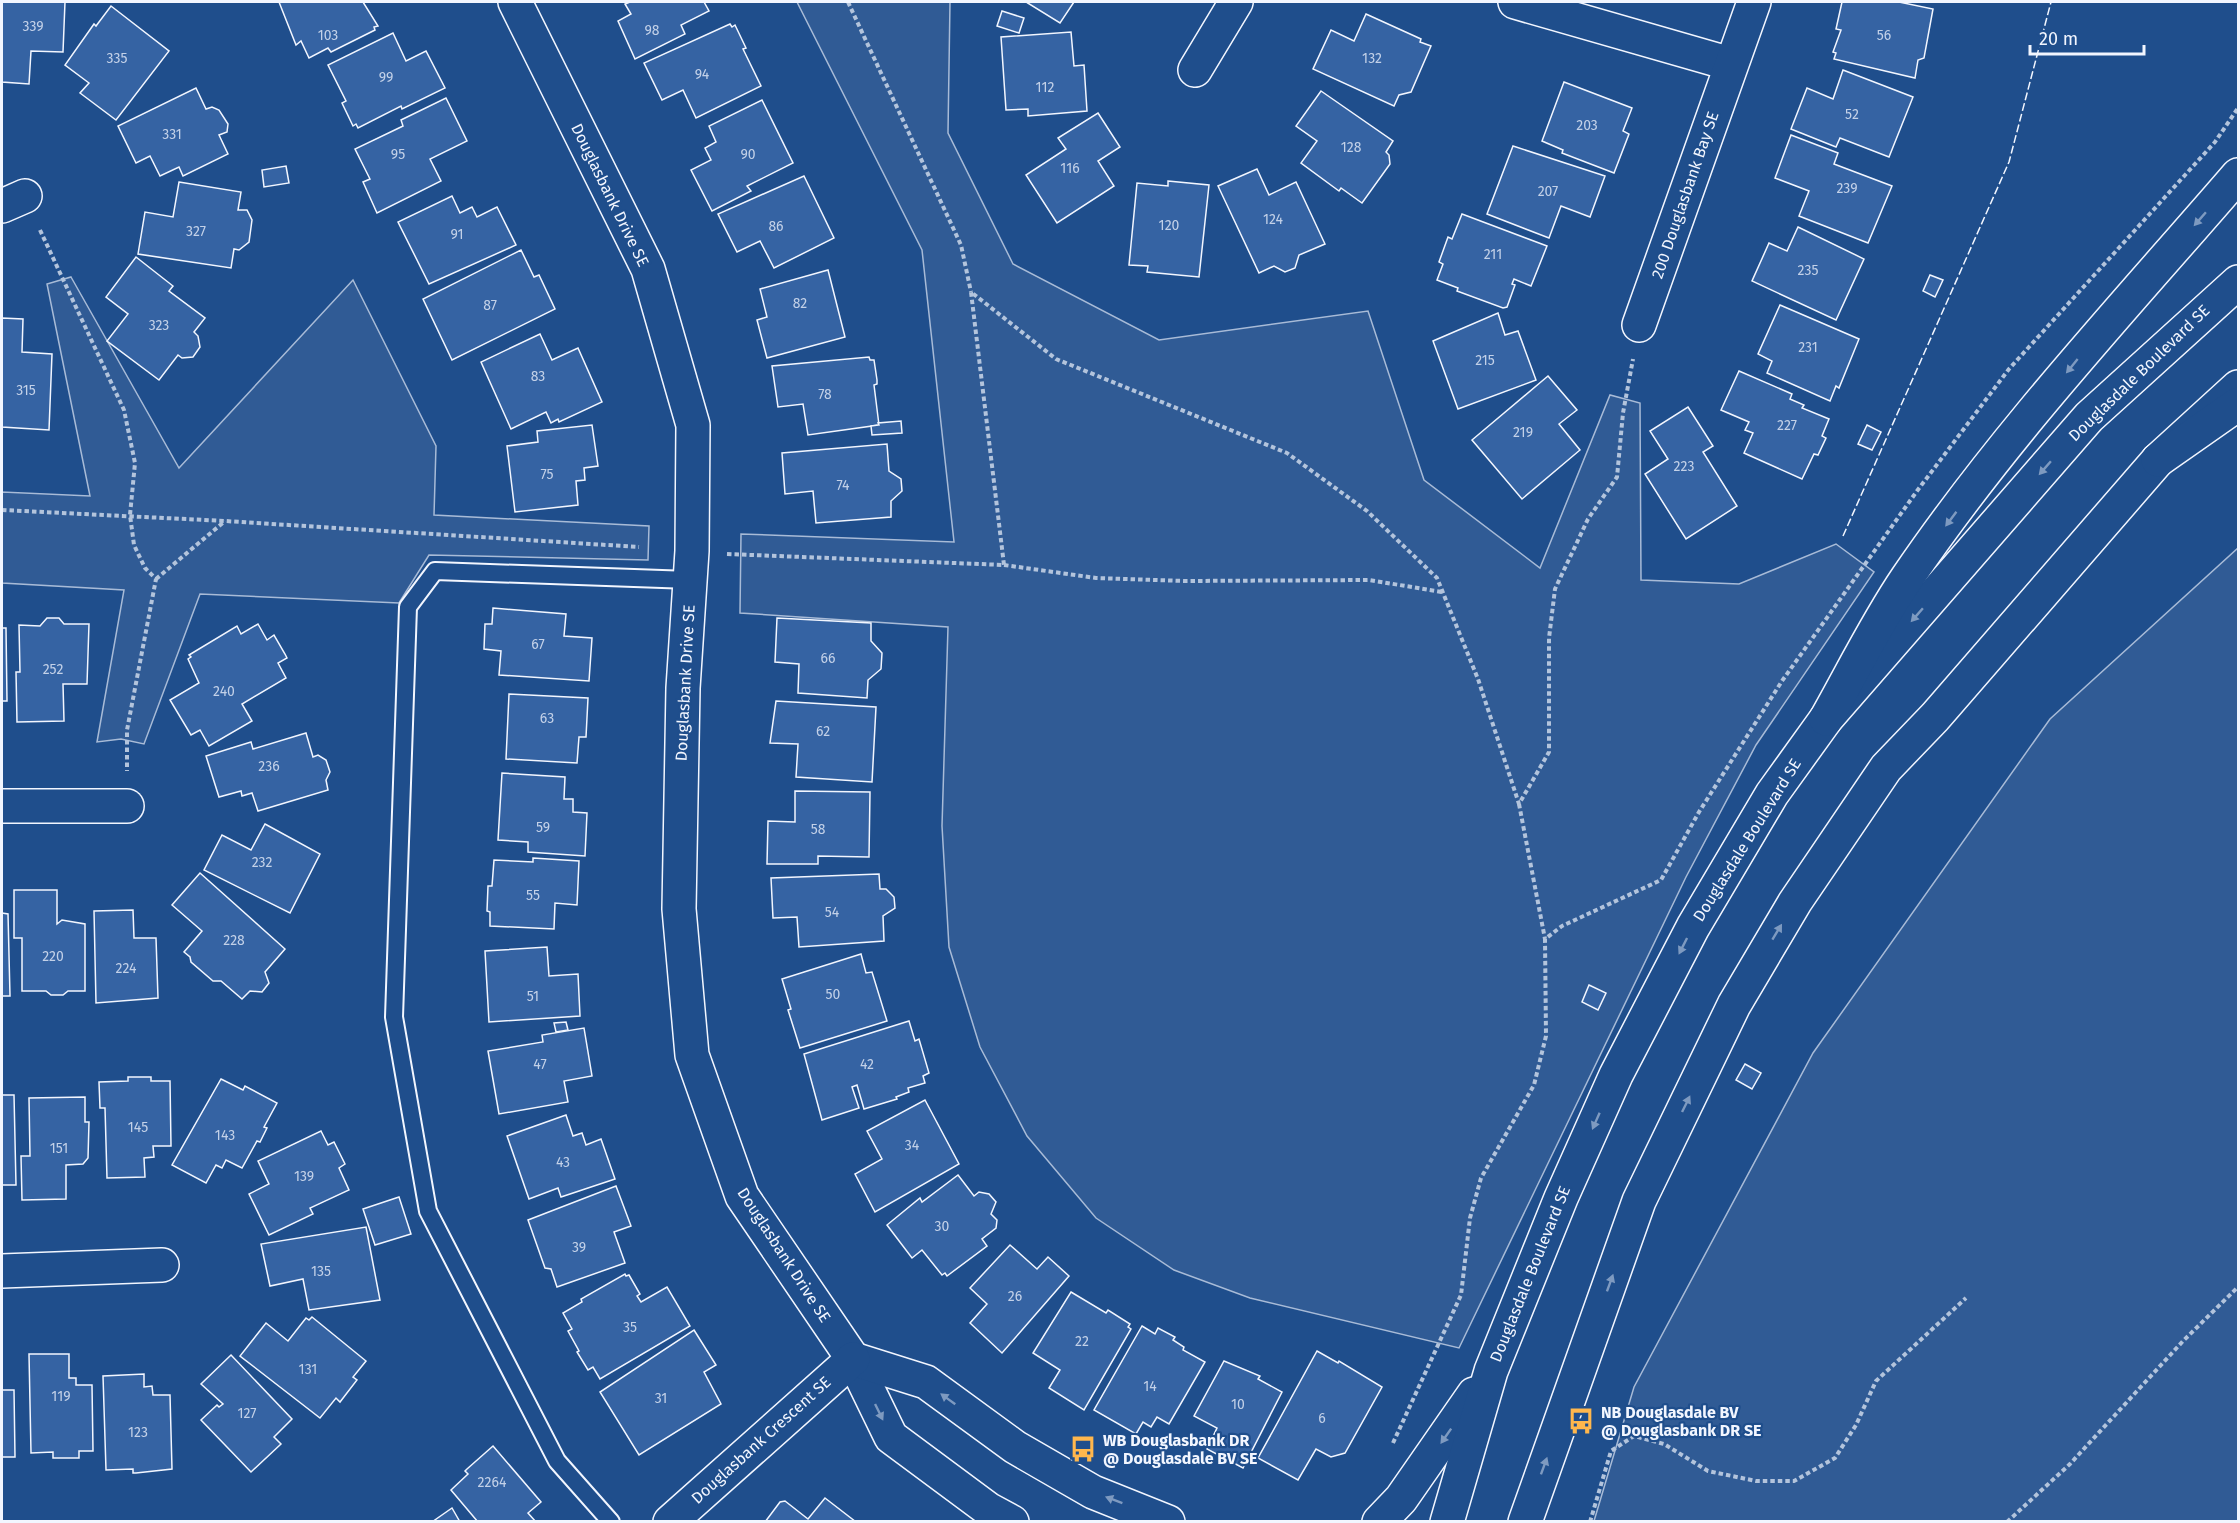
<svg xmlns="http://www.w3.org/2000/svg" width="2240" height="1523" font-family="'Fira Sans',sans-serif">
  <rect width="100%" height="100%" fill="#1f4e8c"/>
  <g fill="#305b95" stroke="#a8bbd7" stroke-width="1.5">
    <path d="M797 2H950L948 133 1013 264 1159 340 1368 311 1424 480 1540 568 1610 395 1640 403 1641 580 1739 584 1836 544 1874 572 1756 745 1686 877 1459 1348 1250 1298 1174 1270 1096 1218 1027 1136 980 1047 949 947 942 826 948 627 740 613 741 534 954 542 922 250Z"/>
    <path d="M71 277 179 468 353 280 436 446 434 515 649 526 648 560 429 555 399 603 200 594 144 744 121 739 97 742 124 590 2 583V492L90 496 47 284Z"/>
    <path d="M2238 548V1521H1594L1634 1387 1813 1053 2050 719Z"/>
  </g>
  <g fill="#3563a3" stroke="#f2f6ff" stroke-width="1.5">
    <path d="M2 2H65L63 52 31 51 29 84 2 82Z"/>
    <path d="M279 2H363L378 26 374 27 375 30 331 52 328 48 309 58 301 41 296 45Z"/>
    <path d="M630 2H704L709 11 681 25 685 34 635 59 618 21 631 14 625 4Z"/>
    <path d="M1026 2H1074L1060 23Z"/>
    <path d="M1842 2H1899L1933 9 1924 58 1918 60 1915 78 1834 59 1836 53 1833 52 1841 30 1836 29Z"/>
    <path d="M111 6 169 51 116 120 80 93 89 83 65 65 94 24 96 26Z"/>
    <path d="M1002 11 1024 18 1019 33 997 26Z"/>
    <path d="M1366 14 1421 39 1420 42 1431 46 1411 92 1399 95 1394 106 1313 69 1331 30 1354 41Z"/>
    <path d="M730 24 732 27 735 25 746 48 743 49 761 86 696 118 683 90 662 100 644 63Z"/>
    <path d="M1071 32 1074 66 1084 65 1087 111 1028 116V109L1006 110 1001 37Z"/>
    <path d="M393 33 406 61 426 51 445 88 402 109 401 106 358 128 356 124 353 126 342 103 346 101 328 65Z"/>
    <path d="M1843 70 1913 97 1889 157 1840 138 1836 147 1791 129 1807 88 1833 99Z"/>
    <path d="M1564 82 1632 108 1623 131 1629 134 1614 173 1562 153 1563 150 1542 141Z"/>
    <path d="M196 88 206 109 212 107 219 110 228 124 227 132 219 135 228 154 183 176 179 167 160 176 150 156 136 163 118 126Z"/>
    <path d="M1321 91 1393 141 1386 152 1389 155 1390 164 1362 203 1341 188 1339 191 1301 163 1317 141 1296 126Z"/>
    <path d="M446 98 467 141 430 159 441 181 377 213 363 182 370 179 355 149 403 126 401 120Z"/>
    <path d="M762 100 793 163 747 186 751 191 712 211 691 170 711 160 705 148 716 142 709 126Z"/>
    <path d="M1098 113 1120 147 1098 161 1114 186 1057 223 1026 175 1066 149 1058 138Z"/>
    <path d="M1791 135 1838 153 1834 164 1892 186 1868 243 1799 216 1809 191 1775 178Z"/>
    <path d="M1513 146 1605 176 1590 217 1561 206 1549 238 1487 214Z"/>
    <path d="M286 166 289 183 264 187 262 170Z"/>
    <path d="M1257 169 1269 195 1296 182 1325 244 1299 255 1295 268 1285 272 1274 266 1259 273 1218 186Z"/>
    <path d="M804 176 834 238 774 268 760 241 737 252 718 214Z"/>
    <path d="M1168 181 1209 185 1199 277 1147 272 1148 266 1129 265 1137 183 1168 186Z"/>
    <path d="M179 182 241 192 238 210H247L252 220 249 242 239 250 234 249 231 268 138 254 145 212 173 217Z"/>
    <path d="M452 196 460 213 472 207 477 217 497 207 516 245 429 284 398 222Z"/>
    <path d="M1462 214 1547 246 1531 286 1514 279 1512 284 1515 285 1507 307 1503 308 1457 291 1458 288 1437 280 1443 264 1439 262 1448 237 1452 239Z"/>
    <path d="M1798 227 1864 259 1836 320 1752 281 1769 243 1787 251Z"/>
    <path d="M521 250 534 277 539 275 555 309 452 360 423 299Z"/>
    <path d="M136 257 173 286 169 291 205 318 194 332 198 336 200 347 193 357 182 358 178 355 159 380 107 341 128 314 106 297Z"/>
    <path d="M828 270 845 337 767 358 757 320 767 317 760 289Z"/>
    <path d="M1930 275 1943 280 1935 297 1923 291Z"/>
    <path d="M1780 305 1859 339 1839 388 1836 386 1830 401 1767 373 1772 361 1758 354Z"/>
    <path d="M1498 313 1505 335 1518 331 1536 380 1458 409 1433 341Z"/>
    <path d="M2 318 23 319 22 352 52 354 49 430 2 427Z"/>
    <path d="M540 334 552 360 578 348 602 402 559 422 558 419 551 423 546 412 511 429 481 362Z"/>
    <path d="M869 357 870 360H874L877 380V384L874 385 879 425 808 435 803 404 778 407 772 366Z"/>
    <path d="M1739 371 1792 394 1790 399 1804 405 1802 408 1829 419 1822 436 1826 438 1818 455 1814 454 1802 479 1744 453 1753 433 1745 430 1749 422 1721 410Z"/>
    <path d="M1548 376 1577 410 1559 424 1580 450 1522 499 1472 440Z"/>
    <path d="M1688 407 1713 446 1703 452 1737 506 1686 539 1645 474 1668 459 1650 431Z"/>
    <path d="M901 421 902 433 872 435 871 426 879 425 878 423Z"/>
    <path d="M592 425 598 466 584 468 585 480 576 481 578 505 515 512 507 446 538 442 537 431Z"/>
    <path d="M1867 425 1881 432 1872 450 1858 444Z"/>
    <path d="M887 444 889 471 901 479 902 491 891 501V517L816 523 813 491 785 494 782 453Z"/>
    <path d="M493 608 566 614 564 636 592 638 589 681 499 675 501 651 484 649 485 624H492Z"/>
    <path d="M47 618H59L64 624H89L87 684H63L64 721 17 722 16 672H20L19 625 40 626Z"/>
    <path d="M777 618 871 623V641L882 653 881 669 868 680 867 698 798 693 799 664 775 662Z"/>
    <path d="M258 624 267 640 274 635 285 654 287 658 278 663 286 678 242 704 252 721 209 746 200 730 191 735 170 700 199 683 188 659 191 657 189 655 237 626 241 634Z"/>
    <path d="M2 628H6L7 701H2Z"/>
    <path d="M509 694 588 698 586 737H579L577 763 506 759Z"/>
    <path d="M776 701 876 707 872 782 796 777 798 744 770 743Z"/>
    <path d="M306 733 313 757 318 755 326 760 330 772 326 780 328 790 258 811 252 793 242 796 241 791 219 797 206 756 251 742 253 749Z"/>
    <path d="M502 773 565 777 564 799H573V812L587 813 585 856 528 852V842L498 840Z"/>
    <path d="M795 791 870 792 869 857 818 856V864H767L768 821 795 822Z"/>
    <path d="M265 824 320 854 290 913 204 870 222 835 251 850Z"/>
    <path d="M533 858 579 861 577 905 555 903 554 929 490 926V912L487 911 488 886H492L494 860 533 862Z"/>
    <path d="M200 873 285 949 265 972 269 983 262 992 250 991 242 999 221 981H213L191 962 190 957 184 952 202 931 172 905Z"/>
    <path d="M879 874 880 889H886L894 897 895 908 883 916 884 941 799 947 797 917 773 918 771 878Z"/>
    <path d="M14 890H57V924L62 920 85 924V991H68L63 995H51L46 991H22V938H14Z"/>
    <path d="M133 910 134 938H156L158 998 96 1003 94 911Z"/>
    <path d="M2 913 8 914 10 996H2Z"/>
    <path d="M547 947 549 976 578 974 580 1016 489 1022 485 951Z"/>
    <path d="M861 954 866 973 872 972 887 1021 800 1048 788 1010 791 1009 782 979Z"/>
    <path d="M1589 985 1606 993 1598 1010 1582 1002Z"/>
    <path d="M909 1021 915 1041 919 1039 929 1073 923 1076 925 1083 908 1088 909 1092 896 1097 897 1099 864 1109 857 1085 852 1087 859 1108 822 1120 804 1054Z"/>
    <path d="M566 1022 568 1030 556 1032 554 1023Z"/>
    <path d="M584 1028 592 1076 564 1081 568 1102 499 1114 488 1051 543 1042 542 1035Z"/>
    <path d="M1745 1064 1761 1073 1752 1089 1736 1080Z"/>
    <path d="M128 1077H151V1081H170L171 1146H153L154 1157 144 1158 145 1177 107 1178 105 1108H100L99 1082 128 1081Z"/>
    <path d="M221 1079 243 1090 245 1086 277 1103 264 1127 267 1128 260 1142 257 1141 242 1168 226 1160 222 1168 216 1165 206 1183 172 1165Z"/>
    <path d="M2 1095H14L16 1185H2Z"/>
    <path d="M85 1097V1122H89L88 1158 83 1164 66 1165V1199L22 1200 21 1156H30L29 1098Z"/>
    <path d="M925 1100 959 1164 875 1212 855 1174 882 1159 867 1131Z"/>
    <path d="M566 1115 573 1136 582 1133 586 1145 601 1139 615 1179 561 1197 558 1188 529 1199 507 1136Z"/>
    <path d="M321 1131 328 1145 334 1142 345 1164 339 1168 349 1190 310 1208 313 1214 269 1235 249 1194 269 1184 258 1161Z"/>
    <path d="M958 1175 974 1196 979 1192 989 1194 996 1202 991 1214 997 1220 996 1228 982 1239 987 1246 947 1276 945 1273 942 1275 922 1250 912 1258 887 1225 920 1198 922 1202Z"/>
    <path d="M616 1186 631 1226 614 1232 625 1263 557 1287 551 1269 545 1268 528 1220Z"/>
    <path d="M399 1197 411 1234 375 1245 363 1209Z"/>
    <path d="M366 1227 380 1300 309 1310 303 1279 270 1286 261 1244Z"/>
    <path d="M1010 1245 1037 1269 1048 1257 1069 1276 1002 1353 970 1323 987 1304 970 1288Z"/>
    <path d="M625 1274 626 1276 629 1275 640 1294 637 1296 641 1302 667 1287 690 1326 600 1379 593 1367 588 1370 577 1352 579 1351 568 1331 572 1329 563 1313 582 1302 581 1299Z"/>
    <path d="M1071 1292 1106 1313 1108 1310 1130 1324 1128 1327 1131 1329 1084 1410 1049 1388 1060 1370 1033 1353Z"/>
    <path d="M312 1317 366 1361 353 1377 357 1380 340 1402 336 1398 320 1418 240 1356 266 1323 288 1341 306 1318 309 1320Z"/>
    <path d="M1142 1326 1155 1334 1158 1328 1175 1337 1173 1340 1184 1347 1183 1350 1205 1362 1169 1424 1157 1417 1151 1427 1143 1422 1136 1434 1094 1410Z"/>
    <path d="M694 1330 716 1365 704 1372 721 1404 639 1455 600 1392Z"/>
    <path d="M1317 1351 1338 1363 1339 1361 1382 1387 1345 1453 1331 1457 1316 1449 1298 1480 1258 1458Z"/>
    <path d="M29 1354H69V1378H76V1385H92L93 1451H79V1458H53V1452L31 1453Z"/>
    <path d="M231 1355 292 1419 274 1437 281 1444 251 1472 201 1420 217 1405 219 1407 223 1404 201 1384Z"/>
    <path d="M1224 1361 1260 1376 1258 1379 1282 1392 1243 1468 1207 1449 1217 1428 1194 1416Z"/>
    <path d="M144 1374V1387L152 1386 153 1395H170L172 1469 136 1473H133V1469L106 1470 103 1376Z"/>
    <path d="M2 1390H14L15 1457H2Z"/>
    <path d="M493 1446 541 1502 528 1513 536 1522H478L451 1490 468 1474 465 1471 467 1469Z"/>
    <path d="M825 1498 856 1522H765L780 1502 785 1501 808 1519Z"/>
    <path d="M452 1508 460 1522H432Z"/>
  </g>
  <g fill="none" stroke-linecap="round" stroke-linejoin="round">
    <g stroke="#f2f6ff" stroke-width="20">
      <path id="lane" d="M611 1522 557 1461 428 1211 394 1017 408 607 435 571 690 580"/>
    </g>
    <g stroke="#f2f6ff" stroke-width="36">
      <g id="street">
        <path d="M515 2 648 269 693 425 692 551 683 688 679 909 692 1055 742 1196 853 1359 891 1437 988 1509 1012 1522"/>
        <path d="M1515 2 1731 64"/>
        <path d="M1195 70 1236 2"/>
        <path d="M2 206 25 196"/>
        <path d="M1639 325 1754 2"/>
        <path d="M2 806H127"/>
        <path d="M2 1271 162 1265"/>
        <path d="M853 1359 926 1382 1015 1447 1093 1492 1168 1522"/>
        <path d="M670 1522 853 1359"/>
      </g>
    </g>
    <g stroke="#f2f6ff" stroke-width="36">
      <g id="secondary">
        <path d="M1379 1522 1401 1499 1474 1394"/>
        <path d="M1447 1522 1491 1371 1561 1198 1616 1075 1693 927 1772 794 1826 719 2089 417 2238 282"/>
        <path d="M1525 1522 1639 1201 1734 1005 1795 902 1886 768 1935 717 2158 460 2238 387"/>
      </g>
    </g>
    <g stroke="#f2f6ff" stroke-width="36">
      <g id="highway">
        <path d="M2158 460 2238 404"/>
        <path d="M1826 719C1852 673 1877 622 1907 578 2005 434 2125 306 2238 175"/>
      </g>
    </g>
    <g stroke="#b3c4dc" stroke-width="4" stroke-dasharray="4.5 3" stroke-linecap="butt">
      <path d="M848 2 961 245 971 292"/>
      <path d="M40 230 124 410 135 463 130 515 134 545 145 568 156 579 127 730V771"/>
      <path d="M2 510 225 521 639 547"/>
      <path d="M727 554 1004 565 971 292 1056 359 1287 453 1367 511 1437 578 1478 679 1519 804 1549 752V638L1555 589 1588 519 1617 477 1623 413 1633 359"/>
      <path d="M1004 565 1096 578 1186 581 1369 580 1442 592"/>
      <path d="M156 579 225 521"/>
      <path d="M1519 804 1545 939"/>
      <path d="M1393 1443 1461 1295 1470 1218 1481 1178 1534 1085 1546 1036 1545 939 1562 926 1661 880 1699 812 1782 681 1917 491 2009 369 2215 142 2238 108"/>
      <path d="M1590 1522 1611 1451 1634 1436 1664 1444 1708 1471 1756 1481H1794L1835 1458 1856 1425 1876 1381 1966 1298"/>
      <path d="M2007 1522 2070 1464 2183 1341 2238 1287"/>
    </g>
    <use href="#lane" stroke="#1f4e8c" stroke-width="16"/>
    <use href="#street" stroke="#1f4e8c" stroke-width="33"/>
    <use href="#secondary" stroke="#1f4e8c" stroke-width="33"/>
    <use href="#highway" stroke="#1f4e8c" stroke-width="33"/>
    <path stroke="#f2f6ff" stroke-width="1.5" stroke-dasharray="8 3" stroke-linecap="butt" d="M1843 536 2009 162 2051 2"/>
  </g>
  <defs><path id="oneway-solid" d="M-6-.8H1V-3.2L6.5 0L1 3.2V.8H-6Z" transform="scale(1.5)"/></defs>
  <g fill="#7e9ac0">
    <use href="#oneway-solid" transform="translate(2200 219) rotate(131)"/>
    <use href="#oneway-solid" transform="translate(2072 366) rotate(129)"/>
    <use href="#oneway-solid" transform="translate(2045 468) rotate(131)"/>
    <use href="#oneway-solid" transform="translate(1951 519) rotate(127)"/>
    <use href="#oneway-solid" transform="translate(1917 615) rotate(131)"/>
    <use href="#oneway-solid" transform="translate(1777 932) rotate(-59)"/>
    <use href="#oneway-solid" transform="translate(1683 946) rotate(117)"/>
    <use href="#oneway-solid" transform="translate(1686 1104) rotate(-64)"/>
    <use href="#oneway-solid" transform="translate(1596 1121) rotate(114)"/>
    <use href="#oneway-solid" transform="translate(1610 1283) rotate(-70)"/>
    <use href="#oneway-solid" transform="translate(948 1399) rotate(-144)"/>
    <use href="#oneway-solid" transform="translate(879 1412) rotate(64)"/>
    <use href="#oneway-solid" transform="translate(1446 1436) rotate(125)"/>
    <use href="#oneway-solid" transform="translate(1544 1466) rotate(-70)"/>
    <use href="#oneway-solid" transform="translate(1114 1500) rotate(-159)"/>
  </g>
  <defs>
    <g id="bus-bare" transform="scale(2.07)"><path d="M-5-6H5V4H4V6H2V4H-2V6H-4V4H-5ZM-3.5-4V0h7V-4ZM-3.5 1.2v1.5H-2V1.2ZM2 1.2v1.5H3.5V1.2Z" fill="#ffb74d" stroke="#1f4e8c" stroke-width="2.5" paint-order="stroke"/></g>
  </defs>
  <g fill-rule="evenodd">
    <use href="#bus-bare" x="1581" y="1421"/>
    <use href="#bus-bare" x="1083" y="1449"/>
  </g>
  <g text-anchor="middle" dominant-baseline="central" stroke-width="4.5" stroke-linejoin="round" paint-order="stroke">
    <g font-size="14" fill="#c3d1e8">
      <text x="33" y="26">339</text>
      <text x="652" y="30">98</text>
      <text x="328" y="35">103</text>
      <text x="1884" y="35">56</text>
      <text x="117" y="58">335</text>
      <text x="1372" y="58">132</text>
      <text x="702" y="74">94</text>
      <text x="386" y="77">99</text>
      <text x="1045" y="87">112</text>
      <text x="1852" y="114">52</text>
      <text x="1587" y="125">203</text>
      <text x="172" y="134">331</text>
      <text x="1351" y="147">128</text>
      <text x="398" y="154">95</text>
      <text x="748" y="154">90</text>
      <text x="1070" y="168">116</text>
      <text x="1847" y="188">239</text>
      <text x="1548" y="191">207</text>
      <text x="1273" y="219">124</text>
      <text x="1169" y="225">120</text>
      <text x="776" y="226">86</text>
      <text x="196" y="231">327</text>
      <text x="457" y="234">91</text>
      <text x="1493" y="254">211</text>
      <text x="1808" y="270">235</text>
      <text x="800" y="303">82</text>
      <text x="490" y="305">87</text>
      <text x="159" y="325">323</text>
      <text x="1808" y="347">231</text>
      <text x="1485" y="360">215</text>
      <text x="538" y="376">83</text>
      <text x="26" y="390">315</text>
      <text x="825" y="394">78</text>
      <text x="1787" y="425">227</text>
      <text x="1523" y="432">219</text>
      <text x="1684" y="466">223</text>
      <text x="547" y="474">75</text>
      <text x="843" y="485">74</text>
      <text x="538" y="644">67</text>
      <text x="828" y="658">66</text>
      <text x="53" y="669">252</text>
      <text x="224" y="691">240</text>
      <text x="547" y="718">63</text>
      <text x="823" y="731">62</text>
      <text x="269" y="766">236</text>
      <text x="543" y="827">59</text>
      <text x="818" y="829">58</text>
      <text x="262" y="862">232</text>
      <text x="533" y="895">55</text>
      <text x="832" y="912">54</text>
      <text x="234" y="940">228</text>
      <text x="53" y="956">220</text>
      <text x="126" y="968">224</text>
      <text x="833" y="994">50</text>
      <text x="533" y="996">51</text>
      <text x="540" y="1064">47</text>
      <text x="867" y="1064">42</text>
      <text x="138" y="1127">145</text>
      <text x="225" y="1135">143</text>
      <text x="912" y="1145">34</text>
      <text x="59" y="1148">151</text>
      <text x="563" y="1162">43</text>
      <text x="304" y="1176">139</text>
      <text x="942" y="1226">30</text>
      <text x="579" y="1247">39</text>
      <text x="321" y="1271">135</text>
      <text x="1015" y="1296">26</text>
      <text x="630" y="1327">35</text>
      <text x="1082" y="1341">22</text>
      <text x="308" y="1369">131</text>
      <text x="1150" y="1386">14</text>
      <text x="61" y="1396">119</text>
      <text x="661" y="1398">31</text>
      <text x="1238" y="1404">10</text>
      <text x="247" y="1413">127</text>
      <text x="1322" y="1418">6</text>
      <text x="138" y="1432">123</text>
      <text x="492" y="1482">2264</text>
    </g>
    <g font-size="16" fill="#f2f6ff" stroke="#1f4e8c">
      <text transform="translate(610 195) rotate(64)">Douglasbank Drive SE</text>
      <text transform="translate(1685 195) rotate(-71)">200 Douglasbank Bay SE</text>
      <text transform="translate(2139 373) rotate(-44)">Douglasdale Boulevard SE</text>
      <text transform="translate(685 683) rotate(-87)">Douglasbank Drive SE</text>
      <text transform="translate(1747 840) rotate(-58)">Douglasdale Boulevard SE</text>
      <text transform="translate(784 1255) rotate(57)">Douglasbank Drive SE</text>
      <text transform="translate(1530 1274) rotate(-68)">Douglasdale Boulevard SE</text>
      <text transform="translate(761 1440) rotate(-42)">Douglasbank Crescent SE</text>
    </g>
    <g font-size="16" font-weight="bold" fill="#f2f6ff" stroke="#1f4e8c" text-anchor="start">
      <text x="1601" y="1412">NB Douglasdale BV<tspan x="1601" dy="18">@ Douglasbank DR SE</tspan></text>
      <text x="1103" y="1440">WB Douglasbank DR<tspan x="1103" dy="18">@ Douglasdale BV SE</tspan></text>
    </g>
  </g>
  <rect width="2240" height="1523" fill="none" stroke="#f2f6ff" stroke-width="6"/>
  <path d="M2030 45v9h114v-9" fill="none" stroke="#f2f6ff" stroke-width="3"/>
  <text x="2039" y="45" font-size="18" fill="#f2f6ff" stroke="#1f4e8c" stroke-width="4.5" paint-order="stroke">20 m</text>
</svg>
